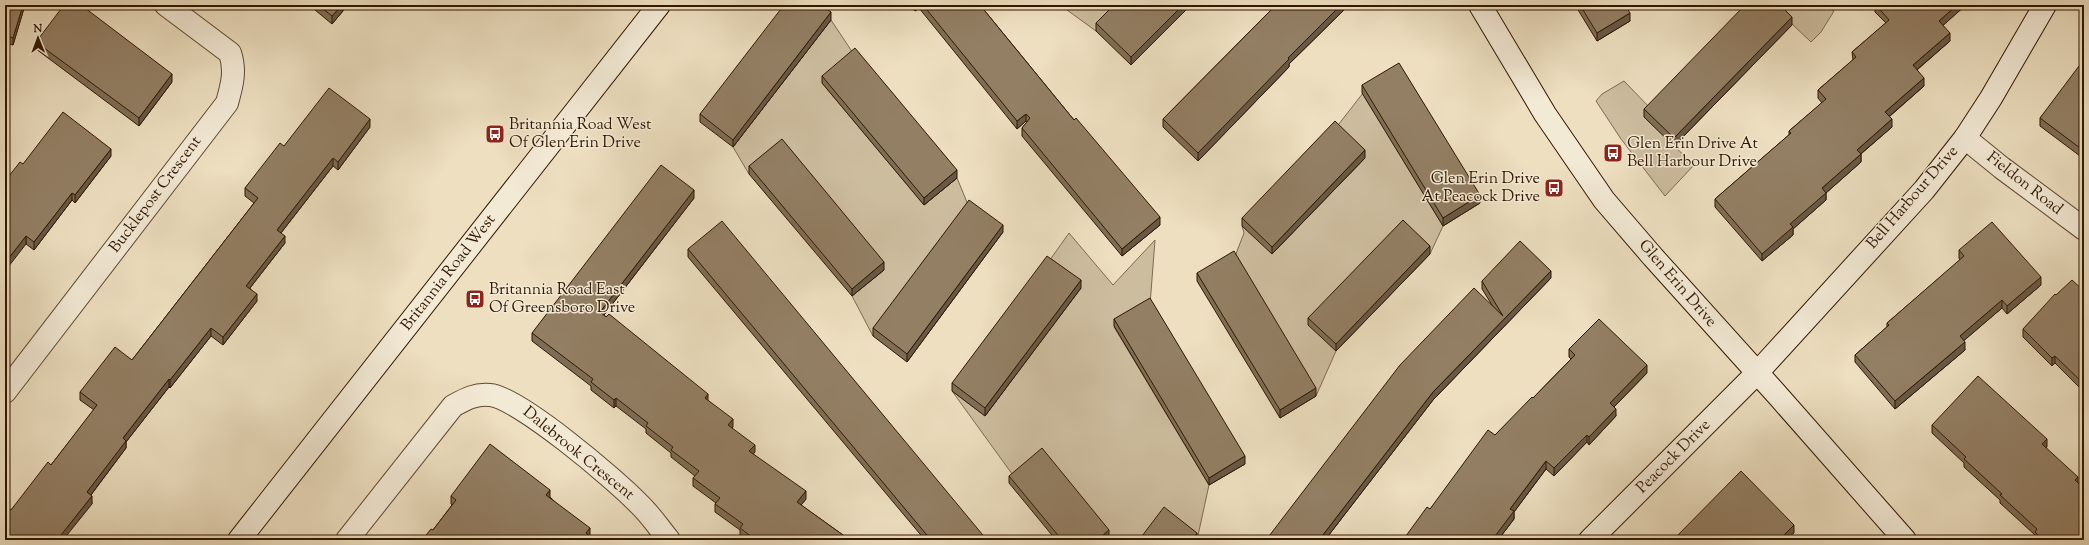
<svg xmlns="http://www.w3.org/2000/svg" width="2089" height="545" font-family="'Sorts Mill Goudy',serif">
  <rect width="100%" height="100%" fill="#eddfc0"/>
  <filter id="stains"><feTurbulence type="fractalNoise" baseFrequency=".005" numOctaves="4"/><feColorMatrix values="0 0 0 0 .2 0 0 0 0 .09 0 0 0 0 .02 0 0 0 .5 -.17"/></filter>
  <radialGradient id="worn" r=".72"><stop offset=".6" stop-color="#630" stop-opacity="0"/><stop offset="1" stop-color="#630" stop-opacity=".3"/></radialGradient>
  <g fill="#cdbd9f" stroke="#7f6a50">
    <path d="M1073 5H1122L1096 31 1067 10Z"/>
    <path d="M1772 5H1824L1834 11 1821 32 1811 42Z"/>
    <path d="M831 20 855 56 822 83 924 205 957 178 969 207 873 336 852 296 782 147 749 174 733 147Z"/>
    <path d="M1624 81 1651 109 1644 117 1694 165 1665 196 1621 139 1596 101 1602 94Z"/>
    <path d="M1363 93 1443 226 1430 254 1309 325 1336 351 1316 396 1234 259 1244 233 1242 226 1335 129Z"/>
    <path d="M1069 233 1113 285 1155 240 1150 305 1114 327 1209 485 1197 540H1106L1109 537 1015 478 952 391 985 416 1080 288 1047 264Z"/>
  </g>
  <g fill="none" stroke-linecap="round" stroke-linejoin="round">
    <g stroke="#604930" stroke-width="24">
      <g id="street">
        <path d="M1965 138 2002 168 2084 229"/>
        <path d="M5 392 227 103C232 85 236 71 230 53L166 5"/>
        <path d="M347 540 453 406C464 400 476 393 490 395 518 397 616 480 638 503 650 514 659 528 669 540"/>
      </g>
    </g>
    <g stroke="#311700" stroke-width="24">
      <g id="secondary">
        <path d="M1480 5 1545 114 1604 200 1653 257 1780 398 1905 540"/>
        <path d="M239 540 659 5"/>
        <path d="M1590 540 1757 373 1924 190 1965 138 1991 98 2045 5"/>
      </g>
    </g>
    <use href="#street" stroke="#f3ead6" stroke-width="22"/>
    <use href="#secondary" stroke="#f3ead6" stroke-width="22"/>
  </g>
  <g fill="#7e6d56" stroke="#311700">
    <path d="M5 5H25L13 45 5 43Z"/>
    <path d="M309 5H348L332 24Z"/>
    <path d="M910 5H980L1074 120 1160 225 1122 256 1022 136V128L1027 122 1026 121 1017 129 919 8 915 11Z"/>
    <path d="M1062 5H1073L1067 10Z"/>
    <path d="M1114 5H1191L1131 65 1096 31V23Z"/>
    <path d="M1276 5H1349L1289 64V67L1198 161 1163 127V119Z"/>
    <path d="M1575 5H1625L1630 21 1597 41Z"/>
    <path d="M1875 5H1966L1943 25 1950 41 1917 70 1924 86 1889 117 1892 127 1861 154V162L1826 193V200L1793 229V235L1762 261 1715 207V199L1789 135V131L1822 103 1818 98V90L1853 60 1852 52 1886 23 1875 12Z"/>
    <path d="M831 20 733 147 700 122V114Z"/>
    <path d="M1792 25 1674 146 1644 117V109Z"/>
    <path d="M36 42 172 82 139 126 36 49Z"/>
    <path d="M2084 69V159L2040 126V118Z"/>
    <path d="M822 76 957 178 924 205 822 83Z"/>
    <path d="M1362 85 1480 203 1443 226 1362 93Z"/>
    <path d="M370 127 338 170 333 166 281 233 285 243 250 288 257 301 223 345 211 336 170 388 169 387 126 442V448L91 495 92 504 11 510 51 465 94 410 80 400V392L132 360 254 203 245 196V188L284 146Z"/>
    <path d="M111 156 75 203 72 200 34 250 26 244 23 164Z"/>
    <path d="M1365 158 1272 254 1242 226V218Z"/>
    <path d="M749 166 884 270 852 296 749 174Z"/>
    <path d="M694 198 604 315 708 400 733 427 732 428 755 452 753 454 806 499 801 505 850 540H746L740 536V530L715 512V504L716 503 693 486V478L695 476 671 457V453L646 433V429L616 406 614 408 591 390V386L532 341V333Z"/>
    <path d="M1003 232 907 362 873 336V328Z"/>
    <path d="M688 249 987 540H925L688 257Z"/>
    <path d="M1959 250 2041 285 2007 314 2002 308 1963 341 1965 350 1895 409 1855 362V355L1887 327V323L1960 260 1959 258Z"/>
    <path d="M1430 254 1336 351 1308 325V318Z"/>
    <path d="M1197 273 1316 396 1280 418 1197 281Z"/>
    <path d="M1551 278 1433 400 1325 540H1266L1492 305 1482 289V281Z"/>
    <path d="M1081 288 985 416 952 391V383Z"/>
    <path d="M2084 291V392L2055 363 2052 366 2023 337V329L2056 295Z"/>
    <path d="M1114 319 1245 464 1209 485 1114 326Z"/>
    <path d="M1569 349 1647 373 1614 407 1616 416 1589 445 1587 442 1554 476 1546 469 1514 512V519L1498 540H1403L1495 435 1533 398 1571 359 1569 357Z"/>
    <path d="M1932 425 2047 447 2046 448 2078 483 2084 540H2035V535L2000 503V500L1964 467V463L1932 433Z"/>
    <path d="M1009 476 1109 537 1106 540H1056L1009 483Z"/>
    <path d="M451 496 550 497 590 536 433 530 452 505 451 504Z"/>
  </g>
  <g fill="#675946" stroke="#311700">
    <path d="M23 5H25L13 45V38Z"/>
    <path d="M342 5H348L332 24V16Z"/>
    <path d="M915 5H919V8L915 11Z"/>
    <path d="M1067 5H1073L1067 10Z"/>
    <path d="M1183 5H1191L1131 65V57Z"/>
    <path d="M1341 5H1349L1289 64V67L1198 161V153L1288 58Z"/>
    <path d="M1957 5H1966L1939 29V21Z"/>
    <path d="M831 12V20L733 147V140Z"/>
    <path d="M1630 13V21L1597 41V33Z"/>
    <path d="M1792 17V25L1674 146V138Z"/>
    <path d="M1950 33V41L1913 73V65Z"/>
    <path d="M172 74V82L139 126V118Z"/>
    <path d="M1924 78V86L1885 120V112Z"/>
    <path d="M1026 114V121L1017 129V121Z"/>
    <path d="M370 119V127L338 170V162Z"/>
    <path d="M1892 119V127L1857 157V150Z"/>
    <path d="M111 149V156L75 203V195Z"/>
    <path d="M1365 150V158L1272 254V247Z"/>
    <path d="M1861 154V162L1826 193V200L1793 229V235L1762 261V254L1822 188Z"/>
    <path d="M333 158V166L277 238V230Z"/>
    <path d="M957 170V178L924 205V198Z"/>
    <path d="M694 190V198L600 320V312Z"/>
    <path d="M72 193V200L34 250V242Z"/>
    <path d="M1480 195V203L1443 226V218Z"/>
    <path d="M1160 217V225L1122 256V249Z"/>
    <path d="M1003 225V232L907 362V354Z"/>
    <path d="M26 236V244L5 271V263Z"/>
    <path d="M285 236V243L246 293V286Z"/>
    <path d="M1430 246V254L1336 351V344Z"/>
    <path d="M884 262V270L852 296V289Z"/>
    <path d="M1551 271V278L1433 400 1325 540H1319L1433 392Z"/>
    <path d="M2041 277V285L2007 314V306Z"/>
    <path d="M1081 280V288L985 416V408Z"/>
    <path d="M257 294V301L223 345V337Z"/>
    <path d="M2002 300V308L1960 344V336Z"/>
    <path d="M211 328V336L170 388V380Z"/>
    <path d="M1965 342V350L1895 409V401Z"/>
    <path d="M2055 356V363L2052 366V358Z"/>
    <path d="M1647 365V373L1610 411V403Z"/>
    <path d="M169 379V387L126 442V448L87 500V492L123 438Z"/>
    <path d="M1316 388V396L1280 418V410Z"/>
    <path d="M708 394V401L705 398Z"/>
    <path d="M616 398V406L614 408V400Z"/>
    <path d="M1616 409V416L1589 445V437Z"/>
    <path d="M733 419V427L728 433V425Z"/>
    <path d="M1587 435V442L1554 476V468Z"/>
    <path d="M2047 439V447L2042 452V444Z"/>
    <path d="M755 445V452L749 459V451Z"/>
    <path d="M1245 456V464L1209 485V478Z"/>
    <path d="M1546 461V469L1514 512V519L1498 540H1492L1510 509Z"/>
    <path d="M2078 477V485L2075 480Z"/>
    <path d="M550 490V497L546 502V495Z"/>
    <path d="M806 491V499L797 510V502Z"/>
    <path d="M92 496V504L63 540H57Z"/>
    <path d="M1794 525V533L1786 540H1779Z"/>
    <path d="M590 528V536L587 540 586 533Z"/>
    <path d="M1109 530V537L1106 540H1097Z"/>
    <path d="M1197 533V540H1192Z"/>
  </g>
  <g fill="#937f64" stroke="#311700">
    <path d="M5 5H23L13 38 5 35Z"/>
    <path d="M64 5H81L172 74 139 118 36 42Z"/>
    <path d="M318 5H342L332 16Z"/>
    <path d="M784 5H821L831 12 733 140 700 114Z"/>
    <path d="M923 5H980L1074 120 1076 118 1160 217 1122 249 1022 128 1030 118 1026 114 1017 121Z"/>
    <path d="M1114 5H1183L1131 57 1096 23Z"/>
    <path d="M1276 5H1341L1288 58 1289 59 1198 153 1163 119Z"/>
    <path d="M1580 5H1625L1630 13 1597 33Z"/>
    <path d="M1745 5H1780L1792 17 1674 138 1644 109Z"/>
    <path d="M1876 5H1957L1939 21 1950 33 1913 65 1924 78 1885 112 1892 119 1857 150 1861 154 1822 188 1826 193 1790 224 1793 227 1762 254 1715 199 1791 133 1789 131 1826 99 1818 90 1856 57 1852 52 1889 20Z"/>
    <path d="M855 48 957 170 924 198 822 76Z"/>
    <path d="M1399 63 1480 195 1443 218 1362 85Z"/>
    <path d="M2079 66 2084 69V151L2040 118Z"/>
    <path d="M329 88 370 119 338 162 333 158 277 230 285 236 246 286 257 294 223 337 211 328 170 380 169 379 123 438 126 441 87 492 92 496 57 540H5V506L11 510 48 462 51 465 97 405 80 392 115 347 132 360 258 198 245 188 280 143 284 146Z"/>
    <path d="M63 112 111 149 75 195 72 193 34 242 26 236 5 263V181L20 162 23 164Z"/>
    <path d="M1335 121 1365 150 1272 247 1242 218Z"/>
    <path d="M782 139 884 262 852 289 749 166Z"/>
    <path d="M661 165 694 190 600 312 606 317 609 314 708 394 705 398 733 419 728 425 755 445 749 451 806 491 797 502 850 540H756L740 528 743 524 715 504 720 498 693 478 699 471 671 450 673 447 646 426 648 423 616 398 614 400 591 382 593 379 532 333Z"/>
    <path d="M969 200 1003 225 907 354 873 328Z"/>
    <path d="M1403 220 1430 246 1336 344 1308 318Z"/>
    <path d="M722 221 987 540H931L688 249Z"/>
    <path d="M1992 222 2041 277 2007 306 2002 300 1960 336 1965 342 1895 401 1855 355 1889 325 1887 323 1964 256 1959 250Z"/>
    <path d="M1520 241 1551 271 1433 392 1319 540H1266L1400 365 1474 288 1503 316 1482 281Z"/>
    <path d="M1234 251 1316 388 1280 410 1197 273Z"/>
    <path d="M1047 256 1081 280 985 408 952 383Z"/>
    <path d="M2072 280 2084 291V384L2055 356 2052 358 2023 329 2055 294 2056 295Z"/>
    <path d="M1150 298 1245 456 1209 478 1114 319Z"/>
    <path d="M1599 319 1647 365 1610 403 1616 409 1589 437 1587 435 1554 468 1546 461 1510 509 1514 511 1492 540H1403L1427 507 1430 509 1488 430 1495 435 1532 397 1533 398 1575 355 1569 349Z"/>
    <path d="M1978 376 2047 439 2042 444 2078 477 2075 480 2084 489V540H2043L2035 532 2037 529 2000 495 2002 494 1964 459 1966 457 1932 425Z"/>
    <path d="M490 444 550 490 546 495 590 528 586 533 595 540H422L431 529 433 530 456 500 451 496Z"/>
    <path d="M1042 448 1109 530 1097 540H1062L1009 476Z"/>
    <path d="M1741 471 1794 525 1779 540H1677L1675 538Z"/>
    <path d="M1164 507 1197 533 1192 540H1139Z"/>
  </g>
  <defs>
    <g id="bus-square" transform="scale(1)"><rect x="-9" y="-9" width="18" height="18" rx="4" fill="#8f2418" stroke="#f3ead6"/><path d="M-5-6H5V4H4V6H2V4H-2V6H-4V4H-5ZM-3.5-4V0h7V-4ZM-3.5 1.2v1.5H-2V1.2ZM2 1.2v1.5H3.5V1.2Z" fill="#fff"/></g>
  </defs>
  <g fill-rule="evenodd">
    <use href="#bus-square" x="495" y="134"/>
    <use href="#bus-square" x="1613" y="153"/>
    <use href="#bus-square" x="1554" y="188"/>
    <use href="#bus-square" x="475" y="299"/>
  </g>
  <g text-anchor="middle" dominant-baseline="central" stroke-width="3" stroke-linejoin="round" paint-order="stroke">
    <g font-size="16" fill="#311700" stroke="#f3ead6" text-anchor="start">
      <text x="509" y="125">Britannia Road West<tspan x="509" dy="18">Of Glen Erin Drive</tspan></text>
      <text x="1627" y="144">Glen Erin Drive At<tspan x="1627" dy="18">Bell Harbour Drive</tspan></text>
      <text x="1540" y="179" text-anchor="end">Glen Erin Drive<tspan x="1540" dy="18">At Peacock Drive</tspan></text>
      <text x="489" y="290">Britannia Road East<tspan x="489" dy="18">Of Greensboro Drive</tspan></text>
    </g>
    <g font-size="16" fill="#311700" stroke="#f3ead6">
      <text transform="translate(2024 184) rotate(38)">Fieldon Road</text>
      <text transform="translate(156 195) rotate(-53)">Bucklepost Crescent</text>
      <text transform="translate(1913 198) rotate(-49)">Bell Harbour Drive</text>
      <text transform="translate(449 273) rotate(-52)">Britannia Road West</text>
      <text transform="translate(1677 284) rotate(49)">Glen Erin Drive</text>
      <text transform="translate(578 454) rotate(39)">Dalebrook Crescent</text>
      <text transform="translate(1674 457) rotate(-45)">Peacock Drive</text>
    </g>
  </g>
  <rect width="2089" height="545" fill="none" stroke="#eddfc0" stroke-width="20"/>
  <rect x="6" y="6" width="2077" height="533" fill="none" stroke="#311700" stroke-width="2"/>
  <rect x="10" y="10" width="2069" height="525" fill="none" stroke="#311700"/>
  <g transform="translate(38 38) rotate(359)" stroke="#f3ead6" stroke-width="3" paint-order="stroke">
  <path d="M0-3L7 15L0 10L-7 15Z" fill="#311700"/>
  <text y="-6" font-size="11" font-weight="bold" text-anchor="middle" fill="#311700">N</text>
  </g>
  <rect width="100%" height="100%" filter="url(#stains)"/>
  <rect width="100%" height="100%" fill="url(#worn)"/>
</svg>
